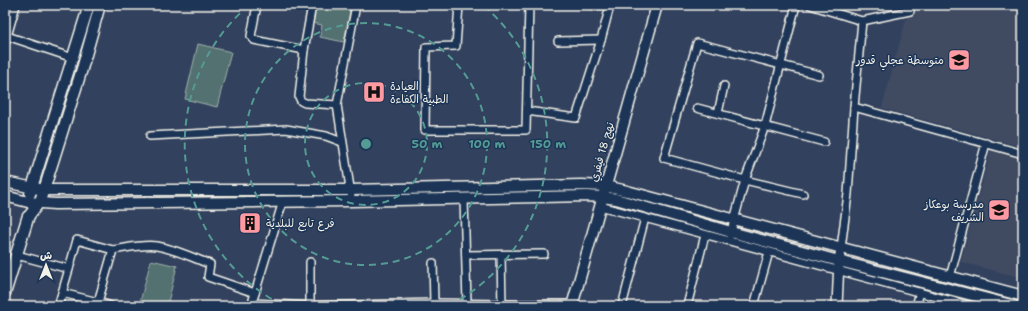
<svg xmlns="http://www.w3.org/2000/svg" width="1028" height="311" font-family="'Shantell Sans','Playpen Sans Arabic',sans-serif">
  <rect width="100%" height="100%" fill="#32425e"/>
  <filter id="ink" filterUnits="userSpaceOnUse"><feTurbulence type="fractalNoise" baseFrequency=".025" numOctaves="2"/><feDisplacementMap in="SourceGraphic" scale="8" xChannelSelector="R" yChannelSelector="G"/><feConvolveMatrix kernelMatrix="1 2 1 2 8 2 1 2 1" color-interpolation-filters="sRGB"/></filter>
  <g filter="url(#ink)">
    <g fill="#404b62">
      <path d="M910 5H1014L1023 8V147L882 108Z"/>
      <path d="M991 150 1023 157V278L961 262Z"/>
    </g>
    <g fill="#527170" stroke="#a3b1ac">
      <path d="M316 5H351L344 42 320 37 322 25 313 23Z"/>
      <path d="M198 44 231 52 217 107 185 99Z"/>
      <path d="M151 260 177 266 167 306H139Z"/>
    </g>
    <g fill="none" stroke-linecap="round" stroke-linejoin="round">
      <g stroke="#f4f1e8" stroke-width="10">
        <g id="minor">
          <path d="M257 5 251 36 254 40 304 50"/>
          <path d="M312 5 304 50 299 97 301 101 305 103 337 105"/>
          <path d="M459 5 456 46 426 47 425 130H526L529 5"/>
          <path d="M591 5H634"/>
          <path d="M810 5 862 21 854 107 848 194 841 248"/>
          <path d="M862 21 910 11"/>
          <path d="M7 36 73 58"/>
          <path d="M558 41 601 40"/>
          <path d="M5 43 16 5"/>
          <path d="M854 107 1023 154"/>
          <path d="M697 108 824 142"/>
          <path d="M527 111 576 118 601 40 610 6"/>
          <path d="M718 113 724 86"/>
          <path d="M150 136 286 129 326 136 342 142"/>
          <path d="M351 194 337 105 356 5"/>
          <path d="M803 194 745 180 664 158 697 43 819 75"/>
          <path d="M464 199 467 303"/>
          <path d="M283 201 252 303 310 306 434 303 502 304H572"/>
          <path d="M600 206 970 306"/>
          <path d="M730 235 745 180 765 126 796 5"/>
          <path d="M113 250C127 248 142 244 157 246 175 249 193 258 210 264L208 277 255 293"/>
          <path d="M17 255 69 269 77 240 113 250 98 302 62 293 58 306"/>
          <path d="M466 255 544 254"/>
          <path d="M501 255 502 306"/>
          <path d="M310 262V306"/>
          <path d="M433 263 434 303"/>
          <path d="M950 277 986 143"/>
          <path d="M62 293 69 269"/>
          <path d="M98 302 111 306"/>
          <path d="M622 306 645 218"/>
          <path d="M687 306 705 235"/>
          <path d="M754 306 769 252"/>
          <path d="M916 306 920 292"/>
        </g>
      </g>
      <g stroke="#f4f1e8" stroke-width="12">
        <path id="tertiary" d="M837 306 839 261 841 248"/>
      </g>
      <g stroke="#f4f1e8" stroke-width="13">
        <g id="secondary">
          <path d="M5 182 44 190H350L582 185 605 186 627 191 1023 296"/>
          <path d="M30 194 89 5"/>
          <path d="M5 196 28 202 55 204 351 201 587 196 602 197 616 199 731 232 839 261 1015 306"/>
          <path d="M28 217 39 203 44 190 82 69 100 5"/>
          <path d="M572 306 657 5"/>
        </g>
      </g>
      <g stroke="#f4f1e8" stroke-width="14">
        <path id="primary" d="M5 292 28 217"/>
      </g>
      <use href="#minor" stroke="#1d3557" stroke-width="7"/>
      <use href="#tertiary" stroke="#1d3557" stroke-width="9"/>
      <use href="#secondary" stroke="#1d3557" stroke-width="10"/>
      <use href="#primary" stroke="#1d3557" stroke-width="11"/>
    </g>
  </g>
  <g fill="none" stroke="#549b93" stroke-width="2" stroke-dasharray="7 5">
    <circle cx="366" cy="144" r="61"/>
    <circle cx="366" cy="144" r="121"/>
    <path d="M282 305A182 182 0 0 1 248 6M484 6A182 182 0 0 1 450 305"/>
  </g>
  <defs>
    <g id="school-square" transform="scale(1.15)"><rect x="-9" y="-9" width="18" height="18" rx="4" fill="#ff9aa2" stroke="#1d3557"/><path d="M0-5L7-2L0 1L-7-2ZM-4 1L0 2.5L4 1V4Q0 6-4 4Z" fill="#111"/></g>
    <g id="hospital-square" transform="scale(1.15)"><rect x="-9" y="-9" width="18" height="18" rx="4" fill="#ff9aa2" stroke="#1d3557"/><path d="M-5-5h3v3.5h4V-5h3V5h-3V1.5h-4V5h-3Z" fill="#111"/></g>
    <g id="building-square" transform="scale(1.15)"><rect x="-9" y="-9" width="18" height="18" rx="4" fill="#ff9aa2" stroke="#1d3557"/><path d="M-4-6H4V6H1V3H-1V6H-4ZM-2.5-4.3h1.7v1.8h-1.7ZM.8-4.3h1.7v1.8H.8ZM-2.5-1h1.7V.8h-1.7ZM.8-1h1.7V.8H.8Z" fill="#111"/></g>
  </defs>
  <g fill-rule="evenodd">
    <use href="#school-square" x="959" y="60"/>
    <use href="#hospital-square" x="374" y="92"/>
    <use href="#school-square" x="999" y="210"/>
    <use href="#building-square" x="250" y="223"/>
  </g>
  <g text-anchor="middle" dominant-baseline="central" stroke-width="3" stroke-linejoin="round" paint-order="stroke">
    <g font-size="11" fill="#f4f1e8" stroke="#1d3557" text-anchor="end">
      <text x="944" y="60">متوسطة عجلي قدور</text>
      <text x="390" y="86" text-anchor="start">العيادة<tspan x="390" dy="13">الطبية الكفاءة</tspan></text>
      <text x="984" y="204">مدرسة بوعكاز<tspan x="984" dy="13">الشريف</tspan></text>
      <text x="266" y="223" text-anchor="start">فرع تابع للبلدية</text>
    </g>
    <g font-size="11" fill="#f4f1e8" stroke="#1d3557">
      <text transform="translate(602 152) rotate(-74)">نهج 18 فيفري</text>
    </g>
  </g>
  <circle cx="366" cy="144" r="6" fill="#549b93" stroke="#1d3557" stroke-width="2"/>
  <g font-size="12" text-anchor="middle" font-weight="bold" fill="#549b93" stroke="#1d3557" stroke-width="3" stroke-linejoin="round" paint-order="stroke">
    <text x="427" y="148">50 m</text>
    <text x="487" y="148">100 m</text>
    <text x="548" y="148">150 m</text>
  </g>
  <rect width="1028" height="311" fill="none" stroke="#1d3557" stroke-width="20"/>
  <rect x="10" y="10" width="1008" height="291" fill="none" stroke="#f4f1e8" stroke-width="1.5" filter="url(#ink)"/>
  <g transform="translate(46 265)" stroke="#1d3557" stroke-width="3" paint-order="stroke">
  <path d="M0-3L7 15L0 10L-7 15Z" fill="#f4f1e8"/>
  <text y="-6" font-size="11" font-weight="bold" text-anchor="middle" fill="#f4f1e8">ش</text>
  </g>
</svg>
